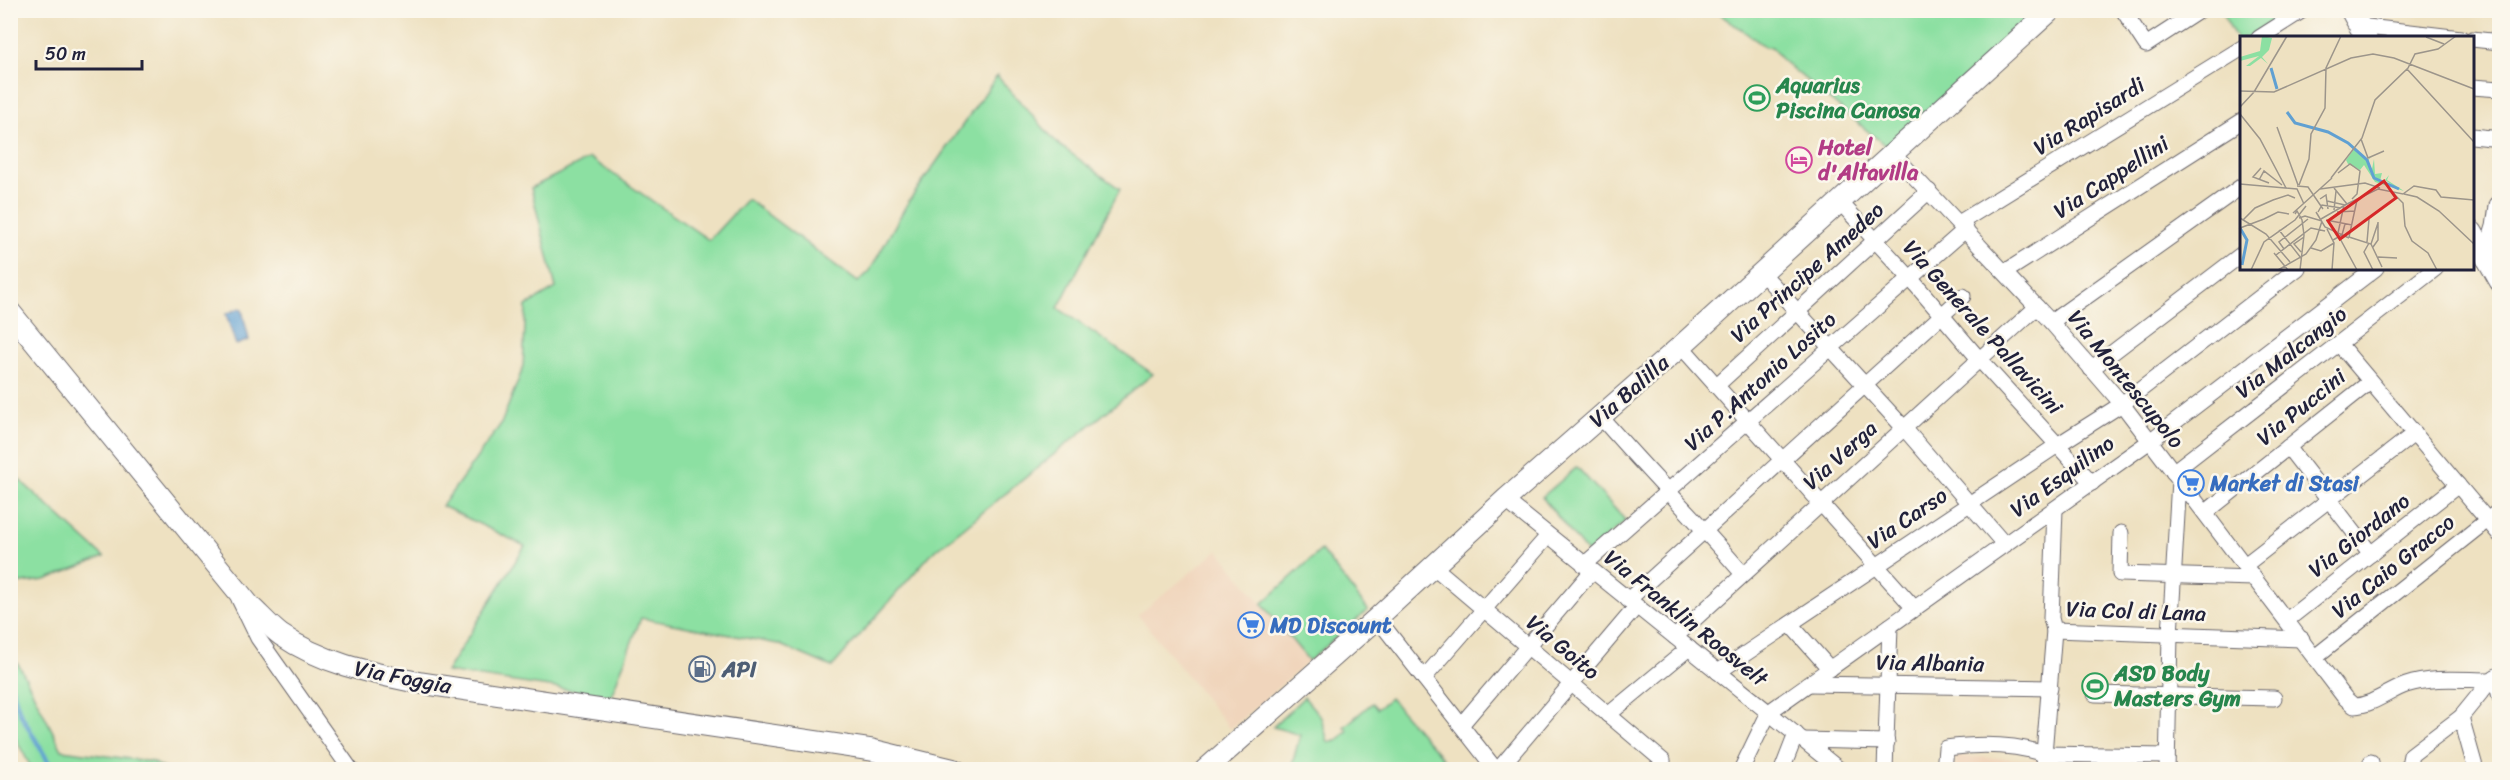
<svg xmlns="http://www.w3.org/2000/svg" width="2510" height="780" font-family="Sriracha,sans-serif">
  <rect width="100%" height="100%" fill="#fbf7ec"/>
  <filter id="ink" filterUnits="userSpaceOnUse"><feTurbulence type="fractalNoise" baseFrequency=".0167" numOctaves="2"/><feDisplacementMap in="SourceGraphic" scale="12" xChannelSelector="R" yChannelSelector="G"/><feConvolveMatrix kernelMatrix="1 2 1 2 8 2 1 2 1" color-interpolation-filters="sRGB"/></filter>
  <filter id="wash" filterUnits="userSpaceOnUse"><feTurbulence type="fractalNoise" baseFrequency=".008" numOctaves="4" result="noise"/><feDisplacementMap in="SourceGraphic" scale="24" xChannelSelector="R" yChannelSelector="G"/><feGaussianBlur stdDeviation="1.35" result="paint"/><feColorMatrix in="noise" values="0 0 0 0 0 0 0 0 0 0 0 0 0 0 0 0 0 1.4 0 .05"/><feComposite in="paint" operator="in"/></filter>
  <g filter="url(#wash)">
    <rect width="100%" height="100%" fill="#eee1c1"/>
    <g fill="#f0d5bc">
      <path d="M1218 550 1309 661 1230 729 1138 615Z"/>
      <path d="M1956 756 2038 760V769L1955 770Z"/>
    </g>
    <g fill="#8ce0a2" stroke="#57816e" stroke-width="1.5">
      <path d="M1715 11H2038L1887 147 1782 60 1773 48 1766 47Z"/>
      <path d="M2221 11H2290L2248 37 2242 38 2239 43Z"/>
      <path d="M997 76 1058 144 1120 189 1058 308 1153 374 930 555 832 667 778 644 641 618 611 696 446 672 525 546 442 506 501 424 523 368 526 306 556 288 531 188 590 158 709 240 747 199 858 282 869 272 907 204Z"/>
      <path d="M1577 467 1626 521 1587 553 1542 497Z"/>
      <path d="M10 472H11L104 557 45 580 15 584 10 573Z"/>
      <path d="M1321 550 1368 610 1309 661 1262 604Z"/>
      <path d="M11 654 21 669 62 750 153 762 165 769H32L11 730Z"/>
      <path d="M1304 697 1321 717 1328 742 1339 739 1348 730 1344 727 1372 703 1377 709 1390 698 1452 769H1291L1300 735 1273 727Z"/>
    </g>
    <path fill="#60a0d2" stroke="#416186" stroke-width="1.5" d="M240 308 242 310 249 340 236 345 226 314Z"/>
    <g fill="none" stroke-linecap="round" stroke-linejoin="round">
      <path stroke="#60a0d2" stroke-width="4.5" d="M10 683 20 713 53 770"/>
    </g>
  </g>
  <g filter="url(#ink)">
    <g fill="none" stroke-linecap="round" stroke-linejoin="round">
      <g stroke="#69656a" stroke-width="17">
        <g id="street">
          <path d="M2123 10 2146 45 2200 10"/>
          <path d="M2359 26 2461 38"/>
          <path d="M2259 38 2303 10"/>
          <path d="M2472 39 2500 42"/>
          <path d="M2472 87 2500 89"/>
          <path d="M2472 136 2500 139"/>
          <path d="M1893 154 2051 322 2122 404 2345 698 2354 706C2373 705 2389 691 2406 685 2432 676 2463 680 2491 680"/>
          <path d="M1840 202 1910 278 1979 359 2092 483"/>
          <path d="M1959 223 2242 48"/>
          <path d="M2005 272 2242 121"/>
          <path d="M1762 273 1904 428 2005 545"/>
          <path d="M2051 322 2242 186"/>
          <path d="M2339 344 2500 535"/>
          <path d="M1681 346 1915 609"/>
          <path d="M2091 369 2242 254"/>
          <path d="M1716 386 1929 191"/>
          <path d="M1600 416C1646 470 1697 520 1743 574"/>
          <path d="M2288 447 2371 554"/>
          <path d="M2173 472 2436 268"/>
          <path d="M1505 500 1840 770"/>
          <path d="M2055 509 2051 618 2054 630 2302 639"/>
          <path d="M2205 513 2370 382"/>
          <path d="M2121 533 2120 574 2254 578"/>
          <path d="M1584 565 1966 229"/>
          <path d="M2245 565 2415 433"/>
          <path d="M1434 567 1663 761 1659 770"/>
          <path d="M239 599 258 638 351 770"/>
          <path d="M1628 600 1963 296"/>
          <path d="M1377 618 1496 770"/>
          <path d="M2287 620 2458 485"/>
          <path d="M1790 624 1830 669"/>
          <path d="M2054 630 2044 754 2167 756"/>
          <path d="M1675 637 2037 307"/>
          <path d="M2315 657 2500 510"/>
          <path d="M1718 672 2059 444 2122 404 2298 268"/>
          <path d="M2495 677 2500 697"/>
          <path d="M1424 678 1548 536"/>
          <path d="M1810 684 2050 688"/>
          <path d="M2095 694 2274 698"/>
          <path d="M1608 715 1689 648"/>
          <path d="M2461 717 2476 770"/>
          <path d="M1461 725 1592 571"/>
          <path d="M1803 740 1887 742"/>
          <path d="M2371 762 2372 770"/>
          <path d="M1498 770 1636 607"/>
          <path d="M1741 770 1769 712 2150 441 2376 268"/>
          <path d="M1782 770 1796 734"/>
          <path d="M1885 770 1890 626"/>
          <path d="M1944 770 1946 748C1977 744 2014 744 2044 754L2045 770"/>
          <path d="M2167 770 2170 635 2179 480"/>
          <path d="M2408 770 2411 755 2461 717 2491 680 2500 674"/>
        </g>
      </g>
      <g stroke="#69656a" stroke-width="23">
        <g id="secondary">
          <path d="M2351 10 2366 38"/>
          <path d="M2472 232 2500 281"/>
          <path d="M2487 259 2497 227 2500 206"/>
          <path d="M10 312 250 606C260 615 270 627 281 635 323 664 372 673 421 683L872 750 955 770"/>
          <path d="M1205 770 1377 618 1505 500 1681 346 2051 10"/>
        </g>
      </g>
      <use href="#street" stroke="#fff" stroke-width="15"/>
      <use href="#secondary" stroke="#fff" stroke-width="21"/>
    </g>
  </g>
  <defs>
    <g id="stadium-ring" transform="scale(1.35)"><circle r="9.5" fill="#fbf7ec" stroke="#2e9e5b" stroke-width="1.5"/><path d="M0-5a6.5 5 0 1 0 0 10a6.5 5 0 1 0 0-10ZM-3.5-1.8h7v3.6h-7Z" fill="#2e9e5b"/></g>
    <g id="hotel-ring" transform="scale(1.35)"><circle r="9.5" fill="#fbf7ec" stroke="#d1479c" stroke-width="1.5"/><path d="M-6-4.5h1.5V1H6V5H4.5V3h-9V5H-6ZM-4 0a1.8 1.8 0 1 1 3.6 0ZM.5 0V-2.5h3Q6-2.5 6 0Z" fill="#d1479c"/></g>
    <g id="supermarket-ring" transform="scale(1.35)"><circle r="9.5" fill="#fbf7ec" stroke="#3f7fe0" stroke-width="1.5"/><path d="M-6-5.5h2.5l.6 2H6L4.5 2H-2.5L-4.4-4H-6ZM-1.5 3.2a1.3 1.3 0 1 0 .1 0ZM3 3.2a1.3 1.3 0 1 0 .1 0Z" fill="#3f7fe0"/></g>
    <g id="fuel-ring" transform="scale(1.35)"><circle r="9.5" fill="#fbf7ec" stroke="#5c6f8a" stroke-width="1.5"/><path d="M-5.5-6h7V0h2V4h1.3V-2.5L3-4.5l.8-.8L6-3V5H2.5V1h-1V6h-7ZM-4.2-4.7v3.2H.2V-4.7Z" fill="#5c6f8a"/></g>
  </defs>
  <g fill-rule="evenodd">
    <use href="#stadium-ring" x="1757" y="98"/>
    <use href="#hotel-ring" x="1799" y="160"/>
    <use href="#supermarket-ring" x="2191" y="483"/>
    <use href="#supermarket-ring" x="1251" y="625"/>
    <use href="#fuel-ring" x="702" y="669"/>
    <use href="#stadium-ring" x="2095" y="686"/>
  </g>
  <g text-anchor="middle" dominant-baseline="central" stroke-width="5" stroke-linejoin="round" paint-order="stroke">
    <g font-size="22" font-weight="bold" fill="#27864d" stroke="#fbf7ec" text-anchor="start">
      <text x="1776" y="85">Aquarius<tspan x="1776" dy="25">Piscina Canosa</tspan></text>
      <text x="2114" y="673">ASD Body<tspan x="2114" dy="25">Masters Gym</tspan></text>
    </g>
    <g font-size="22" fill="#22223b" stroke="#fbf7ec">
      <text transform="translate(2089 116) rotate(-32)">Via Rapisardi</text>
      <text transform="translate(2111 177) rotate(-33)">Via Cappellini</text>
      <text transform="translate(1807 272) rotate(-42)">Via Principe Amedeo</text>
      <text transform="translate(1983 327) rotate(48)">Via Generale Pallavicini</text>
      <text transform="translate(2291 352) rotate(-38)">Via Malcangio</text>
      <text transform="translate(2126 379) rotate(51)">Via Montescupolo</text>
      <text transform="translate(1760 381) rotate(-42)">Via P.Antonio Losito</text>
      <text transform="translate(1629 391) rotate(-41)">Via Balilla</text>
      <text transform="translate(2301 407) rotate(-39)">Via Puccini</text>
      <text transform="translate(1840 455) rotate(-42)">Via Verga</text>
      <text transform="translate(2062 476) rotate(-36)">Via Esquilino</text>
      <text transform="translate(1907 518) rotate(-34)">Via Carso</text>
      <text transform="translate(2359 535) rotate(-38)">Via Giordano</text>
      <text transform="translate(2393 566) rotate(-39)">Via Caio Gracco</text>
      <text transform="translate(2136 611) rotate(2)">Via Col di Lana</text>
      <text transform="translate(1686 618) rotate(39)">Via Franklin Roosvelt</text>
      <text transform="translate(1563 647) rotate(40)">Via Goito</text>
      <text transform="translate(1930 663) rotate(1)">Via Albania</text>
      <text transform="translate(403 677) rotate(11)">Via Foggia</text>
    </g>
    <g font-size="22" font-weight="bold" fill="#b23c85" stroke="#fbf7ec" text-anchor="start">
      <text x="1818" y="147">Hotel<tspan x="1818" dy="25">d'Altavilla</tspan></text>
    </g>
    <g font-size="22" font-weight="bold" fill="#366cbe" stroke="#fbf7ec" text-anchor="start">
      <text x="2210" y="483">Market di Stasi</text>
      <text x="1270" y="625">MD Discount</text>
    </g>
    <g font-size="22" font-weight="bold" fill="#4e5e75" stroke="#fbf7ec" text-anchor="start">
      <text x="722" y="669">API</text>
    </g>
  </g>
  <g transform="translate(2240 36)">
    <rect width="234" height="234" fill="#eee1c1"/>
    <path d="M22 0 32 2 29 14 22 21 28 28 21 22 10 30H6L19 20 0 25V21L20 15ZM114 113 127 124 134 119 128 124 131 138 134 123 135 138 142 137 140 145 154 150 145 144 149 139 147 144 164 155 135 146 124 129 120 134 108 128 106 124Z" fill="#8ce0a2"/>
    <path fill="none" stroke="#60a0d2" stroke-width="3" d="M31 32 37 53M47 76 55 87 88 96 108 107 127 124 134 142 159 153M0 192 7 204 2 229"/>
    <path fill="none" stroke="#9c958b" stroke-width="1.5" d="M186 1 204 8M167 33 234 106M0 55 34 56 111 22 133 18 154 22 234 53M0 71 14 56 47 0M0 78 20 103 46 152M37 91 58 149M121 103 128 122 144 115M21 132 13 141 29 147M98 137 110 128 120 135 117 158 112 163M91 142 122 102 135 64 168 32 175 18 198 13 216 0M19 144 24 135 42 149M0 148 57 153 64 168M59 149 69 123 71 98 85 72 86 32 101 0M57 150 68 151 83 173M80 153 125 147 140 152M152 156 163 167 165 190 172 205 188 217 197 234M164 158 177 161 199 175 234 208M80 163 86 159 88 173M87 165 105 169M107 168 138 153 163 158 174 150 196 154 201 161 234 164M94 174 96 155M76 176 85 191 109 202M78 176 82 169 101 172M97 176 115 175M53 177 92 142M55 178 57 175 62 184 64 199 60 234M0 182 26 198 50 226M59 182 65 180 82 185M24 183 38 176 49 178M81 183 107 168 94 152M3 184 15 172 33 164 48 159 55 162M86 184 112 189M0 192 24 183M87 193 94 207 92 234M39 194 61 222M97 197 117 234M98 197 104 169M109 201 131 208 142 231M109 201 117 164M93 204 102 199 105 188M127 206 129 183M129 207 124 216 133 234M131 208 138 187M133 211 138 204V186M71 212 81 215 94 207M44 213 39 206 68 183M61 216 54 208 64 201M34 217 48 234M36 219 71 192 85 195M138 221 157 222M11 234 24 206 55 184 66 170M38 234 66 218 76 204 82 185"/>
    <path fill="#d62828" fill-opacity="0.15" stroke="#d62828" stroke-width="3" d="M144 145 156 162 100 203 88 185Z"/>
    <rect width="234" height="234" fill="none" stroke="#22223b" stroke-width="3"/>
  </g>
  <rect width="2510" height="780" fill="none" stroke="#fbf7ec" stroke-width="36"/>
  <path d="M36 60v9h106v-9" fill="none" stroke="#22223b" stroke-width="3"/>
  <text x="45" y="60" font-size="18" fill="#22223b" stroke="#fbf7ec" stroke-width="4.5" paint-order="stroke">50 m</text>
</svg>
